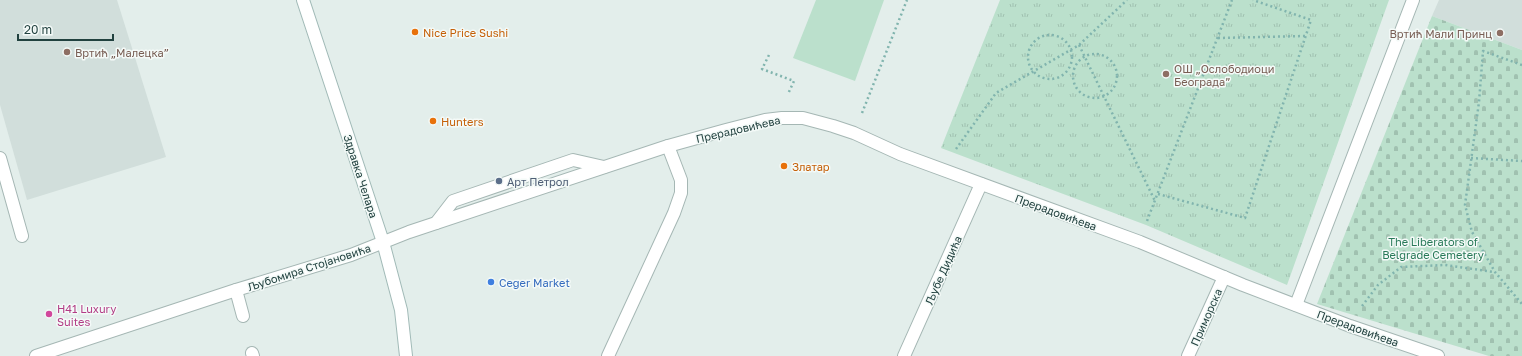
<svg xmlns="http://www.w3.org/2000/svg" width="1522" height="356" font-family="'Golos Text',sans-serif">
  <defs>
    <pattern id="grass-tufts" width="24" height="20" patternUnits="userSpaceOnUse"><rect width="24" height="20" fill="#bbe0cc"/><path d="M3 7l-1-3M5 7V3M7 7l1-3M15 17l-1-3M17 17v-4M19 17l1-3" fill="none" stroke="#a0c1b0"/></pattern>
    <pattern id="cemetery-stones" width="16" height="16" patternUnits="userSpaceOnUse"><rect width="16" height="16" fill="#bbe0cc"/><path d="M2 7V4a2 2 0 0 1 4 0v3zM10 15v-3a2 2 0 0 1 4 0v3z" fill="#a0c1b0"/></pattern>
  </defs>
  <rect width="100%" height="100%" fill="#e3eeeb"/>
  <g fill="#d1dedb">
    <path d="M0 0H117L166 157 27 200 0 105Z"/>
    <path d="M1439 0H1522V50L1432 16Z"/>
  </g>
  <path fill="url(#grass-tufts)" d="M1000 0H1389L1287 285 1146 225 941 148Z"/>
  <path fill="url(#cemetery-stones)" d="M1432 16 1522 50V356H1489L1317 304Z"/>
  <path fill="#bbe0cc" d="M816 0H884L855 81 793 58Z"/>
  <g fill="none" stroke-linecap="round" stroke-linejoin="round">
    <g stroke="#a5b7b4" stroke-width="14">
      <g id="lane">
        <path d="M0 158 22 236"/>
        <path d="M436 223 453 201 573 160 604 167"/>
        <path d="M236 290 243 316"/>
        <path d="M1296 305 1413 0"/>
        <path d="M252 353 253 356"/>
        <path d="M608 356 674 213 681 193V180L668 146"/>
      </g>
    </g>
    <g stroke="#a5b7b4" stroke-width="14">
      <g id="street">
        <path d="M36 356 236 290 351 255 409 232 668 146 726 130 765 120 782 118H803L833 126 854 133 900 154 1140 242 1243 285 1350 326 1438 356"/>
        <path d="M904 356 981 184"/>
        <path d="M1188 356 1224 277"/>
      </g>
    </g>
    <g stroke="#a1bab7" stroke-width="14">
      <path id="secondary" d="M303 0 383 242 401 310 406 356"/>
    </g>
    <g stroke="#81b4ae" stroke-width="2.5" stroke-dasharray="2 3" stroke-linecap="butt">
      <circle cx="1050" cy="57" r="22"/>
      <path d="M1218 38 1305 36"/>
      <path d="M1079 45 1155 201"/>
      <circle cx="1095" cy="76" r="22"/>
      <path d="M769 55 762 69 794 81 788 94"/>
      <path d="M1522 65 1483 51 1479 102 1465 205 1472 232 1495 272 1522 304"/>
      <path d="M862 113 907 0"/>
      <path d="M956 149 996 93 1079 45 1127 0"/>
      <path d="M1471 158 1522 161"/>
      <path d="M1158 194 1245 218 1311 20 1253 0"/>
      <path d="M1147 221 1232 0"/>
      <path d="M1362 306 1378 285 1401 267 1445 265 1494 272"/>
    </g>
    <use href="#lane" stroke="#fff" stroke-width="12"/>
    <use href="#street" stroke="#fff" stroke-width="12"/>
    <use href="#secondary" stroke="#fff" stroke-width="12"/>
  </g>
  <g fill="#e8710a" stroke="#f4faf8" stroke-width="1.5">
    <circle cx="415" cy="32" r="4"/>
    <circle cx="433" cy="121" r="4"/>
    <circle cx="784" cy="166" r="4"/>
  </g>
  <g fill="#8d6e63" stroke="#f4faf8" stroke-width="1.5">
    <circle cx="1500" cy="33" r="4"/>
    <circle cx="67" cy="52" r="4"/>
    <circle cx="1166" cy="74" r="4"/>
  </g>
  <circle fill="#5c6f8a" stroke="#f4faf8" stroke-width="1.5" cx="499" cy="181" r="4"/>
  <circle fill="#3f7fe0" stroke="#f4faf8" stroke-width="1.5" cx="491" cy="282" r="4"/>
  <circle fill="#d1479c" stroke="#f4faf8" stroke-width="1.5" cx="49" cy="314" r="4"/>
  <g text-anchor="middle" dominant-baseline="central" stroke-width="3" stroke-linejoin="round" paint-order="stroke">
    <g font-size="11" fill="#c56008" stroke="#f4faf8" text-anchor="start">
      <text x="423" y="32">Nice Price Sushi</text>
      <text x="441" y="121">Hunters</text>
      <text x="792" y="166">Златар</text>
    </g>
    <g font-size="11" fill="#785e54" stroke="#f4faf8" text-anchor="start">
      <text x="1492" y="33" text-anchor="end">Вртић Мали Принц</text>
      <text x="75" y="52">Вртић „Малецка”</text>
      <text x="1174" y="68">ОШ „Ослободиоци<tspan x="1174" dy="13">Београда”</tspan></text>
    </g>
    <g font-size="11" fill="#21413f" stroke="#f4faf8">
      <text transform="translate(738 129) rotate(-13)">Прерадовићева</text>
      <text transform="translate(361 176) rotate(72)">Здравка Челара</text>
      <text transform="translate(1056 212) rotate(20)">Прерадовићева</text>
      <text transform="translate(309 267) rotate(-18)">Љубомира Стојановића</text>
      <text transform="translate(943 270) rotate(-66)">Љубе Дидића</text>
      <text transform="translate(1206 317) rotate(-66)">Приморска</text>
      <text transform="translate(1358 328) rotate(20)">Прерадовићева</text>
    </g>
    <g font-size="11" fill="#4e5e75" stroke="#f4faf8" text-anchor="start">
      <text x="507" y="181">Арт Петрол</text>
    </g>
    <g font-size="11" fill="#297a59" stroke="#f4faf8">
      <text x="1433" y="241">The Liberators of<tspan x="1433" dy="13">Belgrade Cemetery</tspan></text>
    </g>
    <g font-size="11" fill="#366cbe" stroke="#f4faf8" text-anchor="start">
      <text x="499" y="282">Ceger Market</text>
    </g>
    <g font-size="11" fill="#b23c85" stroke="#f4faf8" text-anchor="start">
      <text x="57" y="308">H41 Luxury<tspan x="57" dy="13">Suites</tspan></text>
    </g>
  </g>
  <path d="M18 34v6h95v-6" fill="none" stroke="#21413f" stroke-width="2"/>
  <text x="24" y="34" font-size="12" fill="#21413f" stroke="#f4faf8" stroke-width="3" paint-order="stroke">20 m</text>
</svg>
